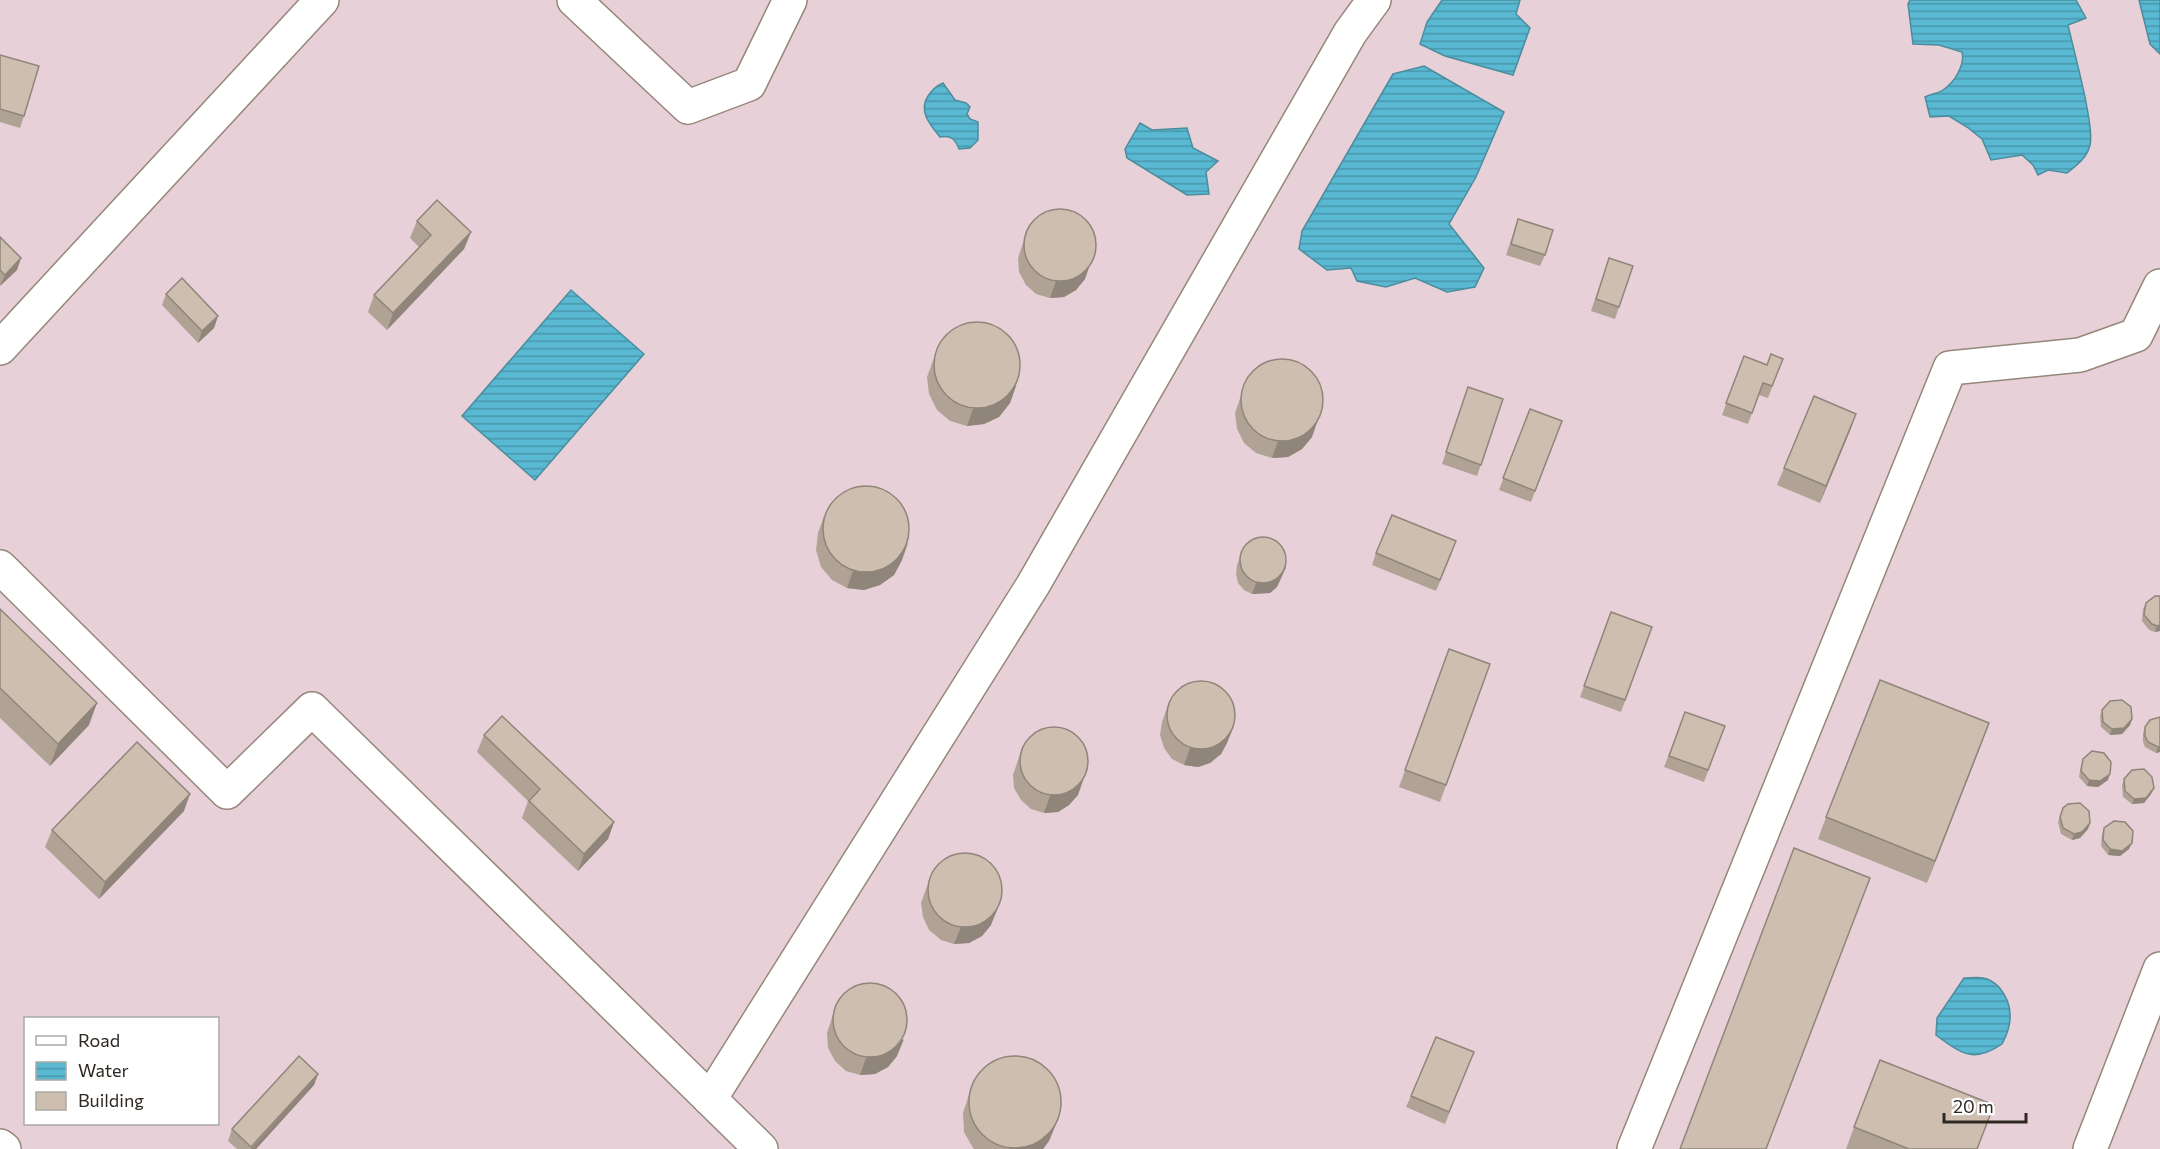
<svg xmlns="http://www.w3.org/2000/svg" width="2160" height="1149" font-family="Commissioner,sans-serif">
  <defs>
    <pattern id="water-rules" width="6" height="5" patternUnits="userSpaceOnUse" patternTransform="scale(1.5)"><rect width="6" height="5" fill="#59b8d2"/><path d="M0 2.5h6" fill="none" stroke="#4a96aa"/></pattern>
  </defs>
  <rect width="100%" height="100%" fill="#eedecf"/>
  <path fill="#e8d0d8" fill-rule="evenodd" d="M0 0H2160V1149H0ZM26 1018H218V1124H26Z"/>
  <g fill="url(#water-rules)" stroke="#4c8d9d" stroke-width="1.5">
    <path d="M1442 0H1520L1516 14 1530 28 1513 75 1445 56 1420 44 1427 22Z"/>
    <path d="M1910 0H2076L2086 18 2068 25C2073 48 2095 127 2090 145 2087 158 2077 165 2067 173L2048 170 2038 175 2033 165 2022 155 1991 160 1982 139 1967 127 1949 116 1930 117 1925 97C1931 94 1939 93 1943 90 1955 82 1965 65 1962 52L1939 45 1913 44 1908 4Z"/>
    <path d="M2139 0H2160V54L2150 44Z"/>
    <path d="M1424 66 1504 112 1476 177 1449 224 1484 268 1475 287 1447 292 1415 278 1386 287 1357 281 1351 268 1327 270 1299 249 1302 231 1393 74Z"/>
    <path d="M943 83 955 100 966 103 970 107 967 114 970 119 978 122V140L970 148 959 149C955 139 951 135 940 137 930 125 918 111 928 96 932 90 936 86 943 83Z"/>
    <path d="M1140 123 1152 130 1187 128 1193 148 1218 161 1206 172 1209 194 1187 195 1127 158 1125 149Z"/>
    <path d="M571 290 644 354 535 480 462 416Z"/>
    <path d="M1964 978C1970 978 1977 977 1983 978 1989 979 1995 983 1999 987 2014 1005 2013 1024 2002 1044 1973 1064 1961 1053 1936 1035L1937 1018Z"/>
  </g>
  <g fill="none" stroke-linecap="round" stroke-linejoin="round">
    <g stroke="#958779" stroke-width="36">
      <g id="minor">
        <path d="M574 0 688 107 749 84 790 0"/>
        <path d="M0 348 322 0"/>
        <path d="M0 567 227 792 312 709 710 1099"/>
        <path d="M0 1146 4 1149"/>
        <path d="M761 1149 710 1099 1033 585 1350 33 1374 0"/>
        <path d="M1634 1149 1950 368 2080 355 2136 335 2160 286"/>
        <path d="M2090 1149 2160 969"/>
      </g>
    </g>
    <use href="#minor" stroke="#fff" stroke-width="33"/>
  </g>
  <g fill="#b0a396">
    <path d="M0 55 24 116 20 128 0 122Z"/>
    <path d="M1518 219 1545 255 1540 266 1506 255Z"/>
    <path d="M417 221 471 232 464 249 387 330 368 312 374 295 419 247 410 238Z"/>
    <path d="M1028 228 1085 279 1076 290 1064 297 1050 298 1036 294 1026 285 1019 272 1018 258Z"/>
    <path d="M0 237 21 258 17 270 0 286Z"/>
    <path d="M1609 258 1619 307 1615 319 1591 311Z"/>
    <path d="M166 294 218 316 214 328 198 343 162 305Z"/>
    <path d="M939 344 1016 386 1010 403 999 417 984 424 967 426 950 421 937 410 929 394 927 377Z"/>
    <path d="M1744 356 1767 365 1783 359 1768 398 1759 395 1748 424 1722 415Z"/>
    <path d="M1246 381 1312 437 1302 449 1288 457 1272 458 1256 453 1244 443 1237 429 1235 413Z"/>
    <path d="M1468 387 1503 399 1477 476 1442 464Z"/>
    <path d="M1530 409 1562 421 1531 502 1499 490Z"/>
    <path d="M1856 414 1820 503 1777 485 1784 468Z"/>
    <path d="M824 516 902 560 894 575 880 585 864 590 847 588 832 580 821 567 816 550 818 533Z"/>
    <path d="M1376 553H1452L1436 591 1372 565Z"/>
    <path d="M1241 554 1286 567 1277 587 1270 593 1252 594 1244 590 1238 583 1236 574 1237 565Z"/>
    <path d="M2146 603 2160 631 2155 632 2149 630 2142 621 2143 609Z"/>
    <path d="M0 609 89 725 50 766 0 718Z"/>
    <path d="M1611 612 1652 627 1621 712 1580 697Z"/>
    <path d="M1449 649 1490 664 1440 802 1399 787Z"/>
    <path d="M1168 705 1227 743 1221 754 1210 763 1198 767 1184 765 1172 759 1164 748 1160 735 1162 722Z"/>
    <path d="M2102 710 2132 719 2130 725 2122 734 2110 735 2101 727 2100 716Z"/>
    <path d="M1685 712 1725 726 1704 782 1664 767Z"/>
    <path d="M2160 717V752L2156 753 2145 747 2143 742V733L2145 727Z"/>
    <path d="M1989 723 1927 883 1818 839 1826 817Z"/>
    <path d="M484 735 614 822 608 839 578 871 522 818 528 801 477 752Z"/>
    <path d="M1023 745 1078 795 1069 805 1058 812 1044 813 1031 809 1021 800 1014 788 1013 775Z"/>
    <path d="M2083 759 2108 780 2098 787 2087 786 2079 777 2081 765Z"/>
    <path d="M2124 779 2154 788 2151 794 2144 803 2132 804 2123 797 2122 785Z"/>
    <path d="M2063 808 2090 823 2088 829 2080 838 2072 840 2061 834 2058 822Z"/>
    <path d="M184 811 99 899 45 847 52 830Z"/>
    <path d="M2104 828 2129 849 2120 856 2108 855 2101 846 2102 834Z"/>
    <path d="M932 872 991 925 982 936 969 943 954 944 941 940 929 930 923 917 921 903Z"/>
    <path d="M837 1002 897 1056 888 1067 875 1074 860 1075 846 1071 835 1061 828 1048 827 1033Z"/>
    <path d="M1474 1052 1445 1124 1406 1107 1411 1096Z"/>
    <path d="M318 1074 314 1085 256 1149H237L228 1141 232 1129Z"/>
    <path d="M974 1079 1056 1124 1049 1141 1043 1149H974L973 1148 964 1132 963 1113Z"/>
    <path d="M1854 1127 1977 1149H1846Z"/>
  </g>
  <g fill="#90857a">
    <path d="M471 232 464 249 387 330 393 313Z"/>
    <path d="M21 258 17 270 0 286 5 275Z"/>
    <path d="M1091 262 1085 279 1076 290 1064 297 1050 298 1056 281Z"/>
    <path d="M218 316 214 328 198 343 202 331Z"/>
    <path d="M1016 386 1010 403 999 417 984 424 967 426 973 409Z"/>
    <path d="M1856 414 1850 431 1820 503 1826 486Z"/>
    <path d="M1318 420 1312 437 1302 449 1288 457 1272 458 1278 441Z"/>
    <path d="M908 543 902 560 894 575 880 585 864 590 847 588 853 571Z"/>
    <path d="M1286 567 1277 587 1270 593 1252 594 1256 583Z"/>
    <path d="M2160 625V631L2155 632 2157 626Z"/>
    <path d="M97 703 89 725 50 766 58 744Z"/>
    <path d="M2132 719 2130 725 2122 734 2110 735 2112 729Z"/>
    <path d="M1989 723 1981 745 1927 883 1935 861Z"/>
    <path d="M1234 726 1227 743 1221 754 1210 763 1198 767 1184 765 1190 748Z"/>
    <path d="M2158 747H2160V752L2156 753Z"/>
    <path d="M2110 774 2108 780 2098 787 2087 786 2089 780Z"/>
    <path d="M1084 778 1078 795 1069 805 1058 812 1044 813 1050 796Z"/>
    <path d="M2154 788 2151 794 2144 803 2132 804 2134 799Z"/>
    <path d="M190 794 184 811 99 899 105 882Z"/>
    <path d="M614 822 608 839 578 871 584 854Z"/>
    <path d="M2090 823 2088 829 2080 838 2072 840 2074 834Z"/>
    <path d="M2132 843 2129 849 2120 856 2108 855 2110 849Z"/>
    <path d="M998 908 991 925 982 936 969 943 954 944 961 927Z"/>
    <path d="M904 1039 897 1056 888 1067 875 1074 860 1075 866 1058Z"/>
    <path d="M318 1074 314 1085 256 1149H251Z"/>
    <path d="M1056 1124 1049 1141 1043 1149H1009Z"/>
  </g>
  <g fill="#cdbeaf" stroke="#90857a" stroke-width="1.5">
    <path d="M0 55 39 66 24 116 0 109Z"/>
    <path d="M437 200 471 232 393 313 374 295 431 235 417 221Z"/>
    <circle cx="1060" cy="245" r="36"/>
    <path d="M1518 219 1553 230 1545 255 1511 244Z"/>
    <path d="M0 237 21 258 5 275 0 270Z"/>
    <path d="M1609 258 1633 266 1619 307 1596 299Z"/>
    <path d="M182 278 218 316 202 331 166 294Z"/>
    <circle cx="977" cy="365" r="43"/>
    <path d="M1771 354 1783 359 1772 386 1763 383 1752 413 1726 403 1744 356 1767 365Z"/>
    <circle cx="1282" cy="400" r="41"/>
    <path d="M1468 387 1503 399 1481 465 1446 452Z"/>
    <path d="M1814 396 1856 414 1826 486 1784 468Z"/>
    <path d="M1530 409 1562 421 1535 491 1503 478Z"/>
    <circle cx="866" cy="529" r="43"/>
    <path d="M1392 515 1456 541 1440 580 1376 553Z"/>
    <circle cx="1263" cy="560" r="23"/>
    <path d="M2155 596H2160V625L2157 626 2152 624 2144 615 2146 603Z"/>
    <path d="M0 609 97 703 58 744 0 688Z"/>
    <path d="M1611 612 1652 627 1625 700 1584 686Z"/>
    <path d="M1449 649 1490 664 1446 785 1405 770Z"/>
    <path d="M1880 680 1989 723 1935 861 1826 817Z"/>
    <circle cx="1201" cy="715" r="34"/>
    <path d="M2122 700 2131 707 2132 719 2124 728 2112 729 2103 722 2102 710 2110 701Z"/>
    <path d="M1685 712 1725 726 1708 770 1669 756Z"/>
    <path d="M502 716 614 822 584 854 529 801 540 789 484 735Z"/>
    <path d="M2160 717V747H2158L2148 742 2145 736V727L2150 720Z"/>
    <circle cx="1054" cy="761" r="34"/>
    <path d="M137 742 190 794 105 882 52 830Z"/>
    <path d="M2092 751 2104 753 2111 762 2110 774 2100 781 2089 780 2081 771 2083 759Z"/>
    <path d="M2144 769 2152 777 2154 788 2146 798 2134 799 2125 791 2124 779 2132 770Z"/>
    <path d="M2080 803 2089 811 2090 823 2082 832 2074 834 2063 828 2060 817 2063 808 2068 804Z"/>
    <path d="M2114 821 2125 822 2133 831 2132 843 2122 851 2110 849 2103 840 2104 828Z"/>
    <path d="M1794 848 1870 878 1766 1149H1680Z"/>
    <circle cx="965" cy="890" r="37"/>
    <circle cx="870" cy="1020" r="37"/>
    <path d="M1436 1037 1474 1052 1449 1112 1411 1096Z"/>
    <path d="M299 1056 318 1074 251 1147 232 1129Z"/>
    <circle cx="1015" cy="1102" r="46"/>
    <path d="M1880 1060 1994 1105 1977 1149H1909L1854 1127Z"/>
  </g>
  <rect x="24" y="1017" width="195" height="108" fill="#ffffff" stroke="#aba9a7" stroke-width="1.5"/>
  <rect x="36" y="1036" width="30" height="9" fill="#ffffff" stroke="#aba9a7" stroke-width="1.5"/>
  <text x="78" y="1047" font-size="18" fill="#2e2822">Road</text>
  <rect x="36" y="1062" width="30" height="18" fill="url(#water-rules)" stroke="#aba9a7" stroke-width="1.5"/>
  <text x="78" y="1077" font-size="18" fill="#2e2822">Water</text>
  <rect x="36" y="1092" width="30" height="18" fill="#cdbeaf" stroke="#aba9a7" stroke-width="1.5"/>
  <text x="78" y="1107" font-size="18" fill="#2e2822">Building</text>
  <path d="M1944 1113v9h82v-9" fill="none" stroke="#2e2822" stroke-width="3"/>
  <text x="1953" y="1113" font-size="18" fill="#2e2822" stroke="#ffffff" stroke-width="4.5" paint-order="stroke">20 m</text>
</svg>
